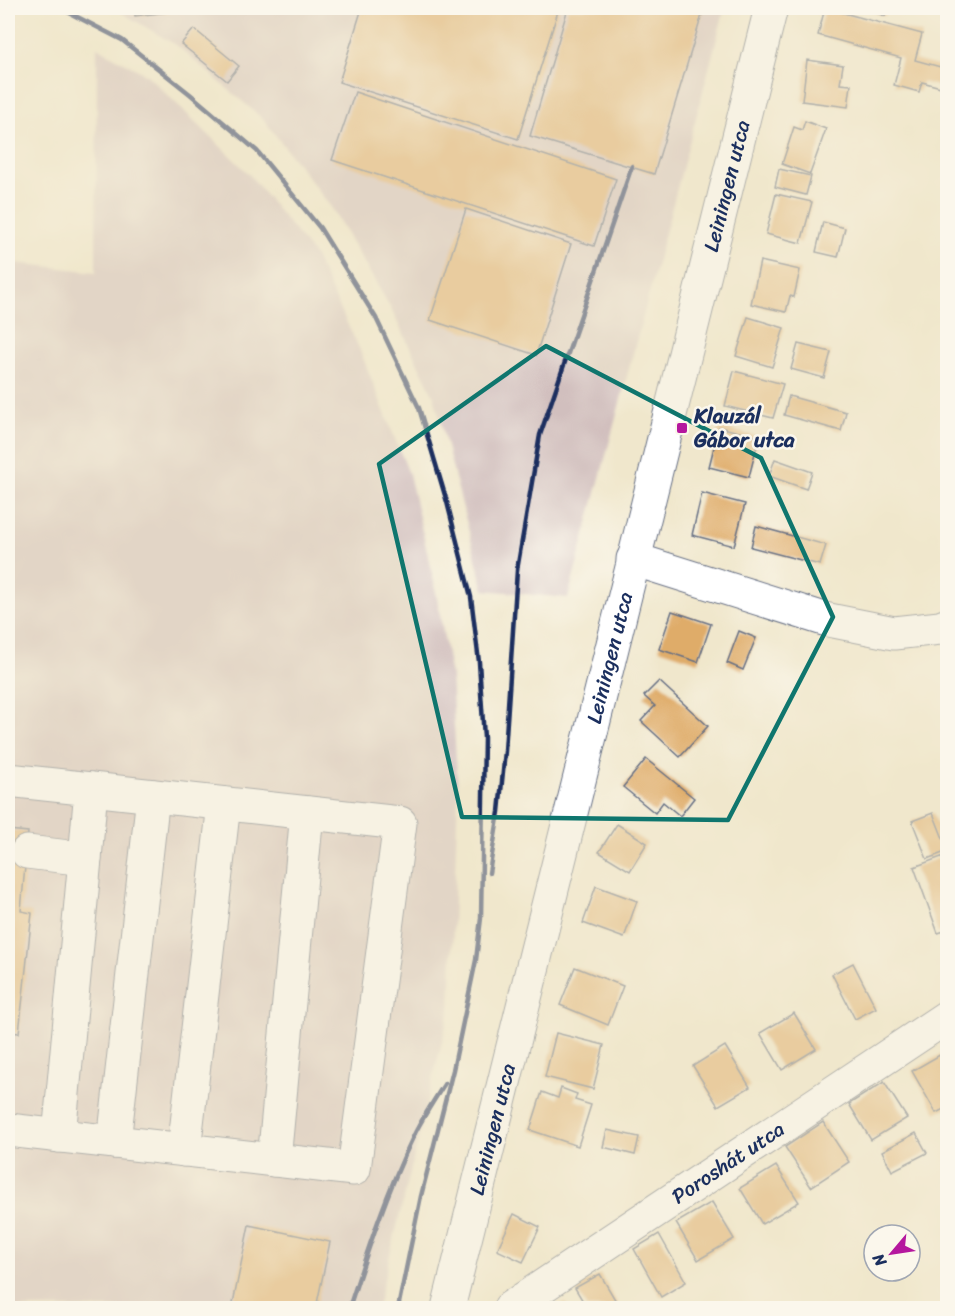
<svg xmlns="http://www.w3.org/2000/svg" width="955" height="1316" font-family="Sriracha,sans-serif">
  <rect width="100%" height="100%" fill="#fbf7ec"/>
  <filter id="ink" filterUnits="userSpaceOnUse"><feTurbulence type="fractalNoise" baseFrequency=".0167" numOctaves="2"/><feDisplacementMap in="SourceGraphic" scale="12" xChannelSelector="R" yChannelSelector="G"/><feConvolveMatrix kernelMatrix="1 2 1 2 8 2 1 2 1" color-interpolation-filters="sRGB"/></filter>
  <filter id="wash" filterUnits="userSpaceOnUse"><feTurbulence type="fractalNoise" baseFrequency=".008" numOctaves="4" result="noise"/><feDisplacementMap in="SourceGraphic" scale="24" xChannelSelector="R" yChannelSelector="G"/><feGaussianBlur stdDeviation="1.35" result="paint"/><feColorMatrix in="noise" values="0 0 0 0 0 0 0 0 0 0 0 0 0 0 0 0 0 1.4 0 .05"/><feComposite in="paint" operator="in"/></filter>
  <g filter="url(#wash)">
    <rect width="100%" height="100%" fill="#f0e7cc"/>
    <g fill="#d1bfbe">
      <path d="M114 8H725L568 598 484 590 434 396 389 305 331 207 264 120 179 47Z"/>
      <path d="M97 47 147 75 248 173 314 255 359 348 409 474 434 582 451 676 458 792 450 1009 377 1308H8V262L96 272Z"/>
    </g>
    <g id="blocks">
      <g fill="#dfac69">
        <path d="M134 8H194V9L135 16Z"/>
        <path d="M362 8H559L518 139 339 82Z"/>
        <path d="M568 8H704L654 174 530 136Z"/>
        <path d="M825 8 922 34 915 60 948 69V89L922 82 919 92 894 85 901 58 818 35Z"/>
        <path d="M862 8H888L885 16Z"/>
        <path d="M194 29 239 66 227 81 181 44Z"/>
        <path d="M807 60 843 65 840 84 851 85 848 107 802 101Z"/>
        <path d="M355 92 616 179 594 246 332 160Z"/>
        <path d="M805 121 826 129 810 174 782 164 794 127 802 130Z"/>
        <path d="M779 169 811 176 806 195 775 187Z"/>
        <path d="M776 194 812 202 801 243 766 234Z"/>
        <path d="M466 209 571 244 536 355 430 320Z"/>
        <path d="M823 222 845 228 838 257 816 252Z"/>
        <path d="M760 261 800 270 794 297 790 296 786 312 751 304Z"/>
        <path d="M748 317 784 328 772 367 736 356Z"/>
        <path d="M798 344 831 352 824 378 791 369Z"/>
        <path d="M734 371 783 384 773 418 725 406Z"/>
        <path d="M789 396 846 412 841 431 784 415Z"/>
        <path d="M719 427 759 437 749 477 709 467Z"/>
        <path d="M775 459 812 472 806 489 769 476Z"/>
        <path d="M702 493 745 504 734 546 692 535Z"/>
        <path d="M756 526 826 545 820 565 751 547Z"/>
        <path d="M672 611 711 624 698 662 659 649Z"/>
        <path d="M739 631 756 638 743 670 727 663Z"/>
        <path d="M659 681 708 726 680 757 641 721 655 706 644 696Z"/>
        <path d="M646 759 694 798 680 816 663 802 655 813 623 787Z"/>
        <path d="M933 813 948 851 927 859 912 821Z"/>
        <path d="M617 824 647 843 630 871 599 852Z"/>
        <path d="M8 830 28 832 21 911 32 913 19 1033 8 1032Z"/>
        <path d="M944 856 948 866V930L938 933 914 867Z"/>
        <path d="M596 886 637 901 624 938 583 923Z"/>
        <path d="M853 963 876 1008 855 1019 832 974Z"/>
        <path d="M575 967 623 986 608 1025 560 1005Z"/>
        <path d="M794 1013 816 1049 782 1070 760 1033Z"/>
        <path d="M556 1033 604 1045 593 1089 545 1077Z"/>
        <path d="M725 1046 750 1087 718 1106 693 1066Z"/>
        <path d="M945 1052 948 1056V1107L936 1113 912 1071Z"/>
        <path d="M884 1082 907 1118 871 1140 849 1104Z"/>
        <path d="M561 1088 577 1094 575 1100 591 1105 578 1146 530 1130 542 1092 558 1098Z"/>
        <path d="M823 1122 849 1162 811 1187 785 1147Z"/>
        <path d="M607 1130 639 1137 635 1155 603 1147Z"/>
        <path d="M916 1133 927 1153 892 1171 882 1151Z"/>
        <path d="M776 1166 799 1202 762 1224 740 1188Z"/>
        <path d="M712 1202 734 1239 698 1260 676 1223Z"/>
        <path d="M514 1214 540 1227 523 1262 497 1250Z"/>
        <path d="M249 1225 330 1242 316 1308H232Z"/>
        <path d="M659 1234 686 1282 661 1297 634 1249Z"/>
        <path d="M600 1274 620 1308H587L575 1288Z"/>
        <path d="M565 1303 568 1308H555Z"/>
      </g>
    </g>
  </g>
  <g filter="url(#ink)">
    <use href="#blocks" fill-opacity="0" stroke="#666f84" stroke-width="1.5"/>
    <g fill="none" stroke-linecap="round" stroke-linejoin="round">
      <g stroke="#666f84" stroke-width="35">
        <g id="minor">
          <path d="M633 559 824 619 894 633 940 628 948 625"/>
          <path d="M8 780 91 789 85 859 27 852"/>
          <path d="M8 1130 354 1169 400 823 91 789"/>
          <path d="M59 1136 85 859"/>
          <path d="M114 1142 153 796"/>
          <path d="M184 1150 224 804"/>
          <path d="M274 1160 307 813"/>
          <path id="s1" d="M448 1308 771 8"/>
          <path id="s2" d="M510 1308 948 1016"/>
        </g>
      </g>
      <use href="#minor" stroke="#fff" stroke-width="33"/>
      <g stroke="#1b2f5e" stroke-width="4.5">
        <path d="M60 8 122 40 190 94 257 151 320 228 376 318 419 408 447 502 471 597 479 662 484 738 481 918 476 960 453 1070 421 1196 398 1308"/>
        <path d="M489 873 499 812 505 751 517 570 540 435 632 166"/>
        <path d="M349 1308C368 1249 387 1191 414 1135 423 1117 434 1100 445 1083"/>
      </g>
    </g>
  </g>
  <path d="M0 0H955V1316H0ZM546 346 761 458 833 617 728 820 462 817 379 464Z" fill="#f0e7cc" fill-opacity=".55" fill-rule="evenodd"/>
  <path fill="none" stroke="#0f766e" stroke-width="4.5" stroke-linejoin="round" d="M546 346 761 458 833 617 728 820 462 817 379 464Z"/>
  <rect fill="#b5179e" stroke="#fbf7ec" stroke-width="2" x="676" y="422" width="12" height="12" rx="3"/>
  <g text-anchor="middle" dominant-baseline="central" stroke-width="5" stroke-linejoin="round" paint-order="stroke">
    <g font-size="21" fill="#1b2f5e" stroke="#fbf7ec">
      <text stroke="none"><textPath href="#s1" startOffset="1156">Leiningen utca</textPath></text>
      <text stroke="none"><textPath href="#s1" startOffset="670">Leiningen utca</textPath></text>
      <text stroke="none"><textPath href="#s1" startOffset="184">Leiningen utca</textPath></text>
      <text stroke="none"><textPath href="#s2" startOffset="262">Poroshát utca</textPath></text>
    </g>
    <g font-size="21" font-weight="bold" fill="#1b2f5e" stroke="#fbf7ec" text-anchor="start">
      <text x="694" y="416">Klauzál<tspan x="694" dy="24">Gábor utca</tspan></text>
    </g>
  </g>
  <rect width="955" height="1316" fill="none" stroke="#fbf7ec" stroke-width="30"/>
  <g transform="translate(892 1253) rotate(241)"><circle r="28" fill="#fbf7ec" stroke="#a1a7b3" stroke-width="1.5"/>
  <path d="M0-4.5L10 22L0 15L-10 22Z" fill="#b5179e"/>
  <text y="-9" font-size="16" font-weight="bold" text-anchor="middle" fill="#1b2f5e">N</text>
  </g>
</svg>
